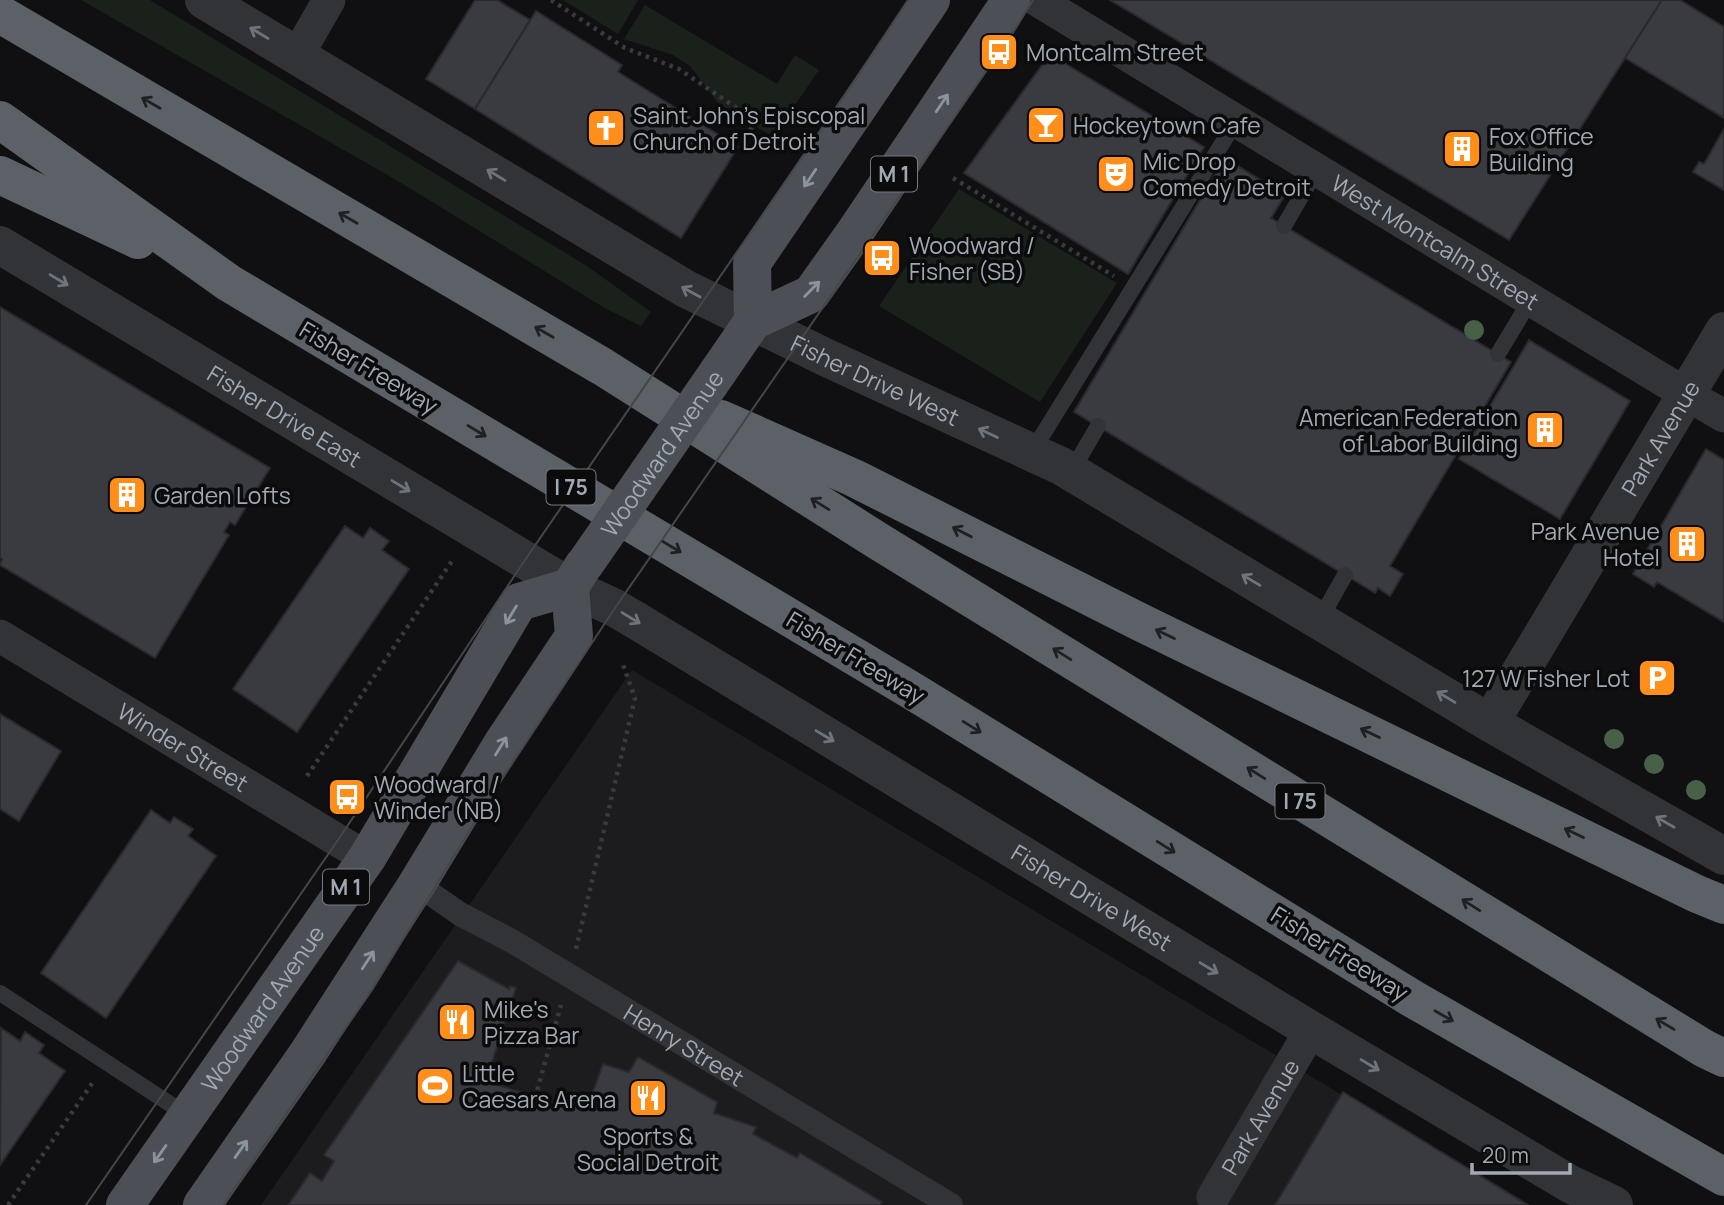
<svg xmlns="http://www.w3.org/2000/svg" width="1724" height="1205" font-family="Manrope,sans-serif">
  <rect width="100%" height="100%" fill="#101012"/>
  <path fill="#1c1c1f" d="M632 670 1526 1205H261Z"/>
  <g fill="#1a211a">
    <path d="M81 0H150L587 266 651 312 641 326 603 307 398 181Z"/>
    <path d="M563 0H638L618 34Z"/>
    <path d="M645 5 777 84 795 55 819 70 773 137 719 104 690 66 673 55 624 39Z"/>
    <path d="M959 189 1117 283 1040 402 879 306Z"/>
  </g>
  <g fill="#3a3b40" stroke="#2a2a2e" stroke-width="2">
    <path d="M475 0H497L530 20 475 109 426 79Z"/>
    <path d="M1110 0H1662L1509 240Z"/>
    <path d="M1662 0H1680L1724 27V118L1625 58Z"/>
    <path d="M536 11 622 65 618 72 738 147 681 238 475 109Z"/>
    <path d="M1059 60 1204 147 1128 274 964 173 1042 65Z"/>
    <path d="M1724 129V190L1693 172 1699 162 1704 164Z"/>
    <path d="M1225 158 1285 195 1271 218 1511 362 1390 566 1403 574 1390 596 1378 588 1375 593 1074 412Z"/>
    <path d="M0 307 270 468 235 525 230 522 224 532 229 535 155 658 0 565 2 559 0 558Z"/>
    <path d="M1529 340 1630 401 1560 519 1459 459Z"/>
    <path d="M1706 449 1724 460V622L1657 582 1654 587 1633 574Z"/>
    <path d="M345 526 363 538 370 528 389 541 382 550 409 569 297 732 233 689Z"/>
    <path d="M0 714 61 751 19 821 0 809Z"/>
    <path d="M151 810 170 823 174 817 193 829 188 836 216 856 106 1018 41 973Z"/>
    <path d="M458 961 509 989 510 986 516 988 486 1081 568 1108 574 1091 591 1097 603 1064 629 1072 638 1057 717 1102 714 1113 756 1127 753 1134 797 1158 800 1153 882 1202 880 1205H288L310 1173 322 1181 334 1161 324 1155Z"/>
    <path d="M1 1028 20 1041 25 1032 44 1045 39 1053 65 1071 0 1165Z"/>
    <path d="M1343 1092 1438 1150 1528 1205H1275Z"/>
  </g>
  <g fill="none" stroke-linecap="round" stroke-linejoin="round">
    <g stroke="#373a3e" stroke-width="4.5" stroke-dasharray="3.5 5" stroke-linecap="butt">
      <path d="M551 0 625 48 679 69 756 121 749 132 778 150"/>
      <path d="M953 178 1114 276"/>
      <path d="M307 776 454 558"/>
      <path d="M576 949 635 698 622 662"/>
      <path d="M535 1098 561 1005"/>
      <path d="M8 1205 93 1082"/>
    </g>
    <g stroke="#313337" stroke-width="16">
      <path d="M1284 226 1317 169"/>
      <path d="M1498 354 1531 299"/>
      <path d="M1032 452 1236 121"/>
      <path d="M1071 472 1098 426"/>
      <path d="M1319 621 1345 575"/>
      <path d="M0 993 187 1115"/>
    </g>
    <path stroke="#313337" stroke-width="24" id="s1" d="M417 884 460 914 510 940 951 1205"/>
    <g stroke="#313337" stroke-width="33">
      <path id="s2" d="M1037 0 1686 394 1724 416"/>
      <path d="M297 56 329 0"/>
      <path id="s3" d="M0 636 367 858"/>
      <path id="s4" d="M1213 1197 1311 1030"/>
    </g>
    <g stroke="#313337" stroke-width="38">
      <path id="s5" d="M204 0 686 289 825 357 1061 466 1490 723 1724 856"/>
      <path id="s6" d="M0 245 570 587 615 608 642 624 1311 1030 1570 1184 1614 1205"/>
      <path id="s7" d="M1490 723 1724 331"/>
    </g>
    <g stroke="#4c5056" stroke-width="38">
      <path d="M753 321 752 263 931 0"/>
      <path d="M718 372 753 321 811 294 853 235 1011 0"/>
      <path id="s8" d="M125 1205 367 858 519 602 570 587"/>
      <path d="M202 1205 308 1053 417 884 504 741 574 636 570 587 583 566"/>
    </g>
    <g stroke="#5c6168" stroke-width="38">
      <path d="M0 14 603 367 878 541 1705 1049 1724 1058"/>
      <path d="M0 120 229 283 914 692 1413 999 1724 1177"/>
      <path d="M0 175 138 240"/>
      <path d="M721 419 854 478 1140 622 1697 894 1724 905"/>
    </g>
    <g stroke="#43474c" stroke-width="2">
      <path d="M86 1205 338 840 525 560 845 95 908 0"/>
      <path d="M223 1205 372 990 494 791 615 608 1014 31 1033 0"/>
    </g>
    <path stroke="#4c5056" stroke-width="38" id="s9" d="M585 564 718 372"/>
  </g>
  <g fill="#496048">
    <circle cx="1474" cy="330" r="10"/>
    <circle cx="1614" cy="739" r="10"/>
    <circle cx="1654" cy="764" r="10"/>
    <circle cx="1696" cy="790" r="10"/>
  </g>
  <defs><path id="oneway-shaft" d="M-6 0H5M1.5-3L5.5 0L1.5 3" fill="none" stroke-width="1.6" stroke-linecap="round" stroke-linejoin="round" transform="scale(1.75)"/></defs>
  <g stroke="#6e747c">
    <use href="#oneway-shaft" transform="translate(259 33) rotate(-149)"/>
    <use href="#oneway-shaft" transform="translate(496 175) rotate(-149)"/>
    <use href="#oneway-shaft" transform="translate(59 280) rotate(31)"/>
    <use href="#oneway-shaft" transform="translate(691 292) rotate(-151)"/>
    <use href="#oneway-shaft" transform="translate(988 433) rotate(-155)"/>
    <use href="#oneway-shaft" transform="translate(401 486) rotate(31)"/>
    <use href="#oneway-shaft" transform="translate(1251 580) rotate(-149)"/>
    <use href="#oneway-shaft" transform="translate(631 618) rotate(31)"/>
    <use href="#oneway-shaft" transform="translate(1446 697) rotate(-149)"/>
    <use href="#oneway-shaft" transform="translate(825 736) rotate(31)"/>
    <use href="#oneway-shaft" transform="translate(1665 822) rotate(-150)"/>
    <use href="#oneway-shaft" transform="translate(1209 968) rotate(31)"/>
    <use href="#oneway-shaft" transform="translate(1370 1065) rotate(31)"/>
  </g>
  <g stroke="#1f2023">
    <use href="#oneway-shaft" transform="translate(151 103) rotate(-150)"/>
    <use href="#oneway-shaft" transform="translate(348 218) rotate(-150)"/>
    <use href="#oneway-shaft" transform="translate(544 332) rotate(-150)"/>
    <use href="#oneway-shaft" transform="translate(477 431) rotate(31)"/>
    <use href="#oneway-shaft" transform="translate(820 504) rotate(-148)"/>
    <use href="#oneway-shaft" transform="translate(962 532) rotate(-153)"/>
    <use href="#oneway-shaft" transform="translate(672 547) rotate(31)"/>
    <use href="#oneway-shaft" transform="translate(1165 634) rotate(-154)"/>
    <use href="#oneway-shaft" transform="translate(1062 654) rotate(-148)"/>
    <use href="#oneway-shaft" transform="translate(972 727) rotate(32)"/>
    <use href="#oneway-shaft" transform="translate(1370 733) rotate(-154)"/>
    <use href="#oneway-shaft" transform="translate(1256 773) rotate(-148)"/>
    <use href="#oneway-shaft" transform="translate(1574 833) rotate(-154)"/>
    <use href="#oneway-shaft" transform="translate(1166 847) rotate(32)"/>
    <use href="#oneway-shaft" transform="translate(1471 905) rotate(-148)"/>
    <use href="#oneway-shaft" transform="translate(1444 1016) rotate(30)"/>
    <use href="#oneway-shaft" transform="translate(1665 1024) rotate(-149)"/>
  </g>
  <g stroke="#8b939c">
    <use href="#oneway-shaft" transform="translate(942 103) rotate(-56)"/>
    <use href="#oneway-shaft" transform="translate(810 178) rotate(124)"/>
    <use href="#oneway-shaft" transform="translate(812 289) rotate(-45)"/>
    <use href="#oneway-shaft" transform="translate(511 615) rotate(121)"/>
    <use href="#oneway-shaft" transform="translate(501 746) rotate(-58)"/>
    <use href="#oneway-shaft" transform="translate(368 960) rotate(-57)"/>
    <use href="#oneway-shaft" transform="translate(241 1149) rotate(-55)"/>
    <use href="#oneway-shaft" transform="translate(160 1154) rotate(125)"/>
  </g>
  <defs>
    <g id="bus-square" transform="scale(2.0125)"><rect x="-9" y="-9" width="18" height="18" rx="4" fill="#ff8f1a" stroke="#0b0b0c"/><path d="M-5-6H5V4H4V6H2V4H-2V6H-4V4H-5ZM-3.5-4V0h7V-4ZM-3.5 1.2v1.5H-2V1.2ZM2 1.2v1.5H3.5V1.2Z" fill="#fff"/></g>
    <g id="bar-square" transform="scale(2.0125)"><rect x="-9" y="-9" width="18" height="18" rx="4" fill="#ff8f1a" stroke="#0b0b0c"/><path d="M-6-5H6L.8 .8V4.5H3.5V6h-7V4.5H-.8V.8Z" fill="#fff"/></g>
    <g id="church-square" transform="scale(2.0125)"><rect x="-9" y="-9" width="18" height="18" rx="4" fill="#ff8f1a" stroke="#0b0b0c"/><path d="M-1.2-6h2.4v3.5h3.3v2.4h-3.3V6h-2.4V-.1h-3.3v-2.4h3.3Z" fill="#fff"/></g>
    <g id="building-square" transform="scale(2.0125)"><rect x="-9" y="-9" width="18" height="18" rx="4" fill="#ff8f1a" stroke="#0b0b0c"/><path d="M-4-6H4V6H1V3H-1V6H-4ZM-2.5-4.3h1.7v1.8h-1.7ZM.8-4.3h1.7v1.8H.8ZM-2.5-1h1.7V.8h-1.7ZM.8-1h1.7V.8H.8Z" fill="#fff"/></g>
    <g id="theatre-square" transform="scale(2.0125)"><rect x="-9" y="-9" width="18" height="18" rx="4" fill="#ff8f1a" stroke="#0b0b0c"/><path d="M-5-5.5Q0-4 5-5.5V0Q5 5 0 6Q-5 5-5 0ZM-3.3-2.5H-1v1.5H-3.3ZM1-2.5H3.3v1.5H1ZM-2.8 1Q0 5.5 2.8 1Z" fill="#fff"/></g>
    <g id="parking-square" transform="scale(2.0125)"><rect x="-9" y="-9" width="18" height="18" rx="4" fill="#ff8f1a" stroke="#0b0b0c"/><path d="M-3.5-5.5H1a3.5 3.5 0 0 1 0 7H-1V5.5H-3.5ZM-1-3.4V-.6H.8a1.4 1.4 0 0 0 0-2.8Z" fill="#fff"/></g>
    <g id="restaurant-square" transform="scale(2.0125)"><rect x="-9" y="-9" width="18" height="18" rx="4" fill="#ff8f1a" stroke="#0b0b0c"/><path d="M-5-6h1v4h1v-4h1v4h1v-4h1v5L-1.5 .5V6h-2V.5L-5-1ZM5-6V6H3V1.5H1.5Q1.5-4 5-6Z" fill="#fff"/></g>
    <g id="stadium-square" transform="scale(2.0125)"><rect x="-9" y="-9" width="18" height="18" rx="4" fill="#ff8f1a" stroke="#0b0b0c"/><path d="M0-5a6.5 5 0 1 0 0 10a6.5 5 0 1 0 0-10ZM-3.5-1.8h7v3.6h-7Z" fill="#fff"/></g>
  </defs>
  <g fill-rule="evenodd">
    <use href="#bus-square" x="999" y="52"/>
    <use href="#bar-square" x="1046" y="125"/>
    <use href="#church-square" x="606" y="128"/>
    <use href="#building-square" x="1462" y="149"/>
    <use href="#theatre-square" x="1116" y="174"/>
    <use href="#bus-square" x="882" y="258"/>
    <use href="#building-square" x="1545" y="430"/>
    <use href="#building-square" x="127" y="495"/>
    <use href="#building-square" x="1687" y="544"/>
    <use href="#parking-square" x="1657" y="678"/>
    <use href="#bus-square" x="347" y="797"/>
    <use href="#restaurant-square" x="457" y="1022"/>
    <use href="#stadium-square" x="435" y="1086"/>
    <use href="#restaurant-square" x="648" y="1098"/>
  </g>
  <g text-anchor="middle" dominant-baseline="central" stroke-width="7" stroke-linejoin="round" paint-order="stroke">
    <g fill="#0b0b0c" stroke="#737a82" stroke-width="2">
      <rect x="871" y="156.5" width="46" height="35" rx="5"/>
      <rect x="546.5" y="469.5" width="49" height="35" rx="5"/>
      <rect x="1275.5" y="783.5" width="49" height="35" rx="5"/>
      <rect x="323" y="869.5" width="46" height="35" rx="5"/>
    </g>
    <g font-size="21" font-weight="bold" fill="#a0a9b4">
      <text x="894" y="174">M 1</text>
      <text x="571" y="487">I 75</text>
      <text x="1300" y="801">I 75</text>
      <text x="346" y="887">M 1</text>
    </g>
    <g font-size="23" fill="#a0a9b4" stroke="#0b0b0c" text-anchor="start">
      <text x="1026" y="52">Montcalm Street</text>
      <text x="633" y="115">Saint John's Episcopal<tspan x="633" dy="26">Church of Detroit</tspan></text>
      <text x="1073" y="125">Hockeytown Cafe</text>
      <text x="1489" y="136">Fox Office<tspan x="1489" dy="26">Building</tspan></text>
      <text x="1143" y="161">Mic Drop<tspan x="1143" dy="26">Comedy Detroit</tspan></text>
      <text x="909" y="245">Woodward /<tspan x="909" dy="26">Fisher (SB)</tspan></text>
      <text x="1518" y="417" text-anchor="end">American Federation<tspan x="1518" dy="26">of Labor Building</tspan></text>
      <text x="154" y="495">Garden Lofts</text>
      <text x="1660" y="531" text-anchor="end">Park Avenue<tspan x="1660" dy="26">Hotel</tspan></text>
      <text x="1630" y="678" text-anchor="end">127 W Fisher Lot</text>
      <text x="374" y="784">Woodward /<tspan x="374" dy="26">Winder (NB)</tspan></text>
      <text x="484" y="1009">Mike's<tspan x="484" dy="26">Pizza Bar</tspan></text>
      <text x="462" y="1073">Little<tspan x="462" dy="26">Caesars Arena</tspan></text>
      <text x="648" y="1136" text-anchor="middle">Sports &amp;<tspan x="648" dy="26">Social Detroit</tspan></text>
    </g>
    <g font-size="23" fill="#a0a9b4" stroke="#0b0b0c">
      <text stroke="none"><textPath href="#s2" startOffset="466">West Montcalm Street</textPath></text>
      <text transform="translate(369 367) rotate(31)">Fisher Freeway</text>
      <text stroke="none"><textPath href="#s5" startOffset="772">Fisher Drive West</textPath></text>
      <text stroke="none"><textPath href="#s6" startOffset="332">Fisher Drive East</textPath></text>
      <text stroke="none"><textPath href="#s7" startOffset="332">Park Avenue</textPath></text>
      <text stroke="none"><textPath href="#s9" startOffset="135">Woodward Avenue</textPath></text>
      <text transform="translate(856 657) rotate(31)">Fisher Freeway</text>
      <text stroke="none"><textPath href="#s3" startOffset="214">Winder Street</textPath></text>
      <text stroke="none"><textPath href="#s6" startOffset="1272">Fisher Drive West</textPath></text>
      <text transform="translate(1340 953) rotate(32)">Fisher Freeway</text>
      <text stroke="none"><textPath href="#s8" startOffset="240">Woodward Avenue</textPath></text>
      <text stroke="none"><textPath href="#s1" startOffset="312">Henry Street</textPath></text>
      <text stroke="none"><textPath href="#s4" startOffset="93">Park Avenue</textPath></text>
    </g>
  </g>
  <path d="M1472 1163v10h98v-10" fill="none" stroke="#a0a9b4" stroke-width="3.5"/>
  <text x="1482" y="1163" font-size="21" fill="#a0a9b4" stroke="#0b0b0c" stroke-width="5" paint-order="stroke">20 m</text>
</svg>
